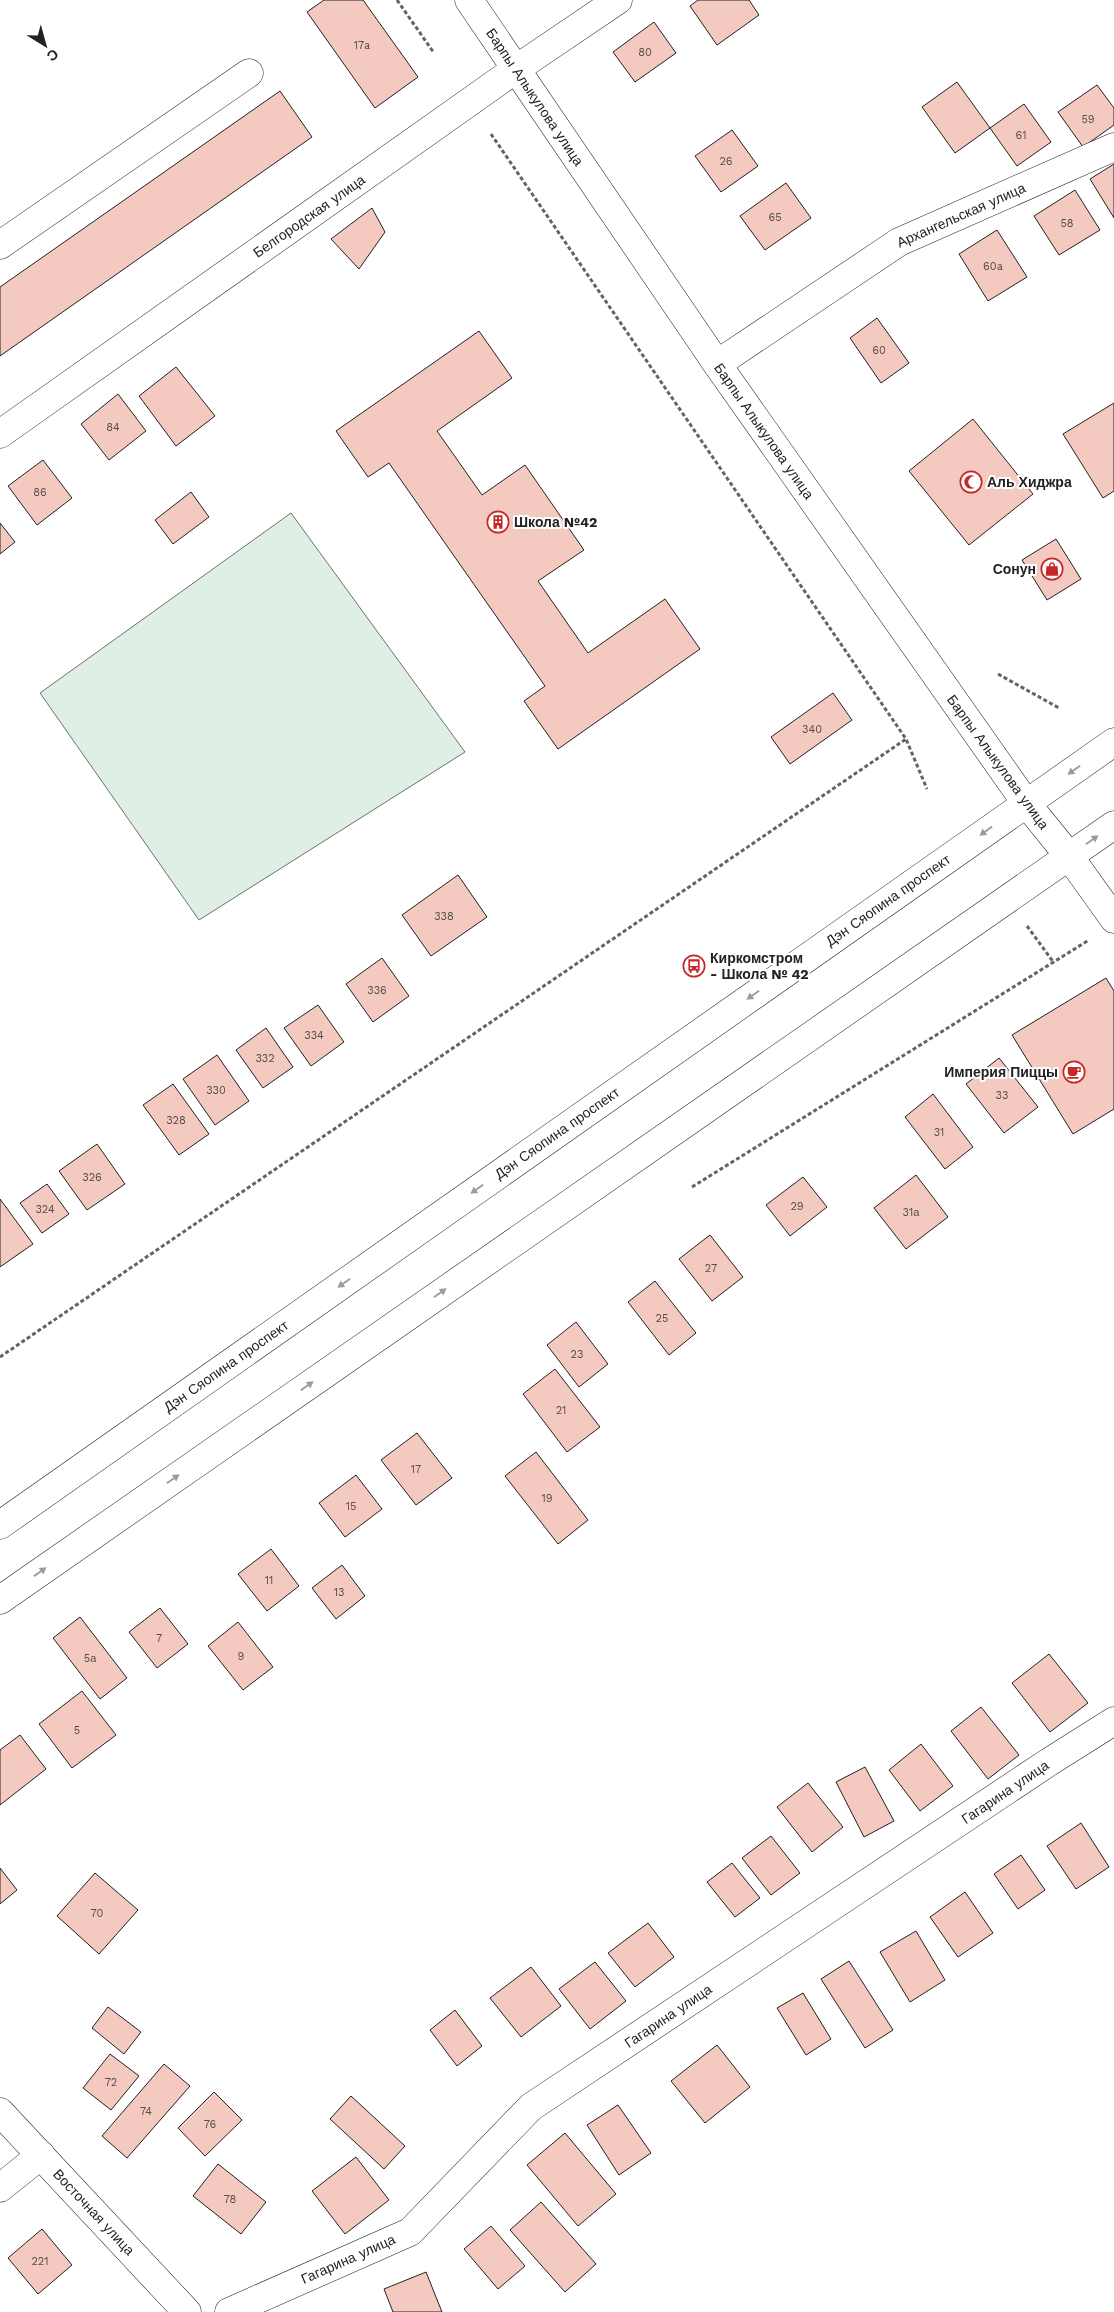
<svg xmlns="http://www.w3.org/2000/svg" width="1114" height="2312" font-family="'Work Sans',sans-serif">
  <rect width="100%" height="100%" fill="#fff"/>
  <path fill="#e0efe3" stroke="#6f6f6f" d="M291 513 465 752 199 920 40 693Z"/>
  <g fill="#f3c9c0" stroke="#222">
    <path d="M324 0H363L418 77 375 108 307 12Z"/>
    <path d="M698 0H749L759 15 717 45 690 6Z"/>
    <path d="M654 22 676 53 635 82 613 52Z"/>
    <path d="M957 82 990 128 955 153 922 107Z"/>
    <path d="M1097 85 1114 108V125L1083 147 1058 112Z"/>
    <path d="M280 91 312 137 0 356V287Z"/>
    <path d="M1024 104 1051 142 1017 166 990 128Z"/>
    <path d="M732 130 758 166 721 192 695 156Z"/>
    <path d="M1114 164V218L1090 179Z"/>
    <path d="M786 183 811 218 765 250 740 216Z"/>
    <path d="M1075 190 1100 230 1059 255 1034 216Z"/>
    <path d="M372 208 385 232 359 269 331 239Z"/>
    <path d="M997 230 1027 277 988 301 959 254Z"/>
    <path d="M877 318 909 363 881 383 850 338Z"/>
    <path d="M479 331 512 378 437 431 482 495 525 465 584 550 538 581 588 653 665 599 700 649 558 749 524 701 545 686 389 463 368 477 336 431Z"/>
    <path d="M176 367 215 416 176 446 139 396Z"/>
    <path d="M118 394 146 431 109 460 81 424Z"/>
    <path d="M1114 403V491L1103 498 1063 434Z"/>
    <path d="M973 419 1033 494 969 545 909 471Z"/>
    <path d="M43 460 72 498 37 525 8 486Z"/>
    <path d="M191 492 209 517 173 544 155 520Z"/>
    <path d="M0 523 15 542 0 554Z"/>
    <path d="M1056 539 1081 579 1047 600 1022 560Z"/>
    <path d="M833 693 852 720 790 764 771 737Z"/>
    <path d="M458 875 487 917 431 956 402 915Z"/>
    <path d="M382 958 409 996 373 1022 346 984Z"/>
    <path d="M1106 978 1114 991V1109L1073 1134 1012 1035Z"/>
    <path d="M318 1005 344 1042 311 1066 284 1028Z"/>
    <path d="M266 1028 293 1067 263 1088 236 1050Z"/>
    <path d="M217 1055 249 1101 215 1125 183 1079Z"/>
    <path d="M999 1058 1038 1107 1004 1133 966 1084Z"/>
    <path d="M173 1084 209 1134 179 1155 143 1105Z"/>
    <path d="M933 1094 973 1147 945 1169 905 1117Z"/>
    <path d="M97 1144 125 1184 87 1210 59 1171Z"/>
    <path d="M916 1175 948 1217 906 1249 874 1208Z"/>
    <path d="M803 1177 827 1207 790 1236 766 1205Z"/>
    <path d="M47 1184 69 1214 42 1233 20 1203Z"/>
    <path d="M0 1199 33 1244 0 1267Z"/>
    <path d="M710 1235 743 1277 712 1301 679 1259Z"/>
    <path d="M655 1281 696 1333 669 1355 628 1302Z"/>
    <path d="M576 1322 608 1364 579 1387 547 1345Z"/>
    <path d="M555 1369 600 1427 567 1452 523 1394Z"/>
    <path d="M417 1433 452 1478 416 1505 381 1460Z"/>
    <path d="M536 1452 588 1520 558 1544 505 1476Z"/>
    <path d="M356 1475 382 1509 345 1537 319 1503Z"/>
    <path d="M271 1549 299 1586 267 1611 238 1574Z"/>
    <path d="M342 1565 365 1596 336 1619 312 1588Z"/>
    <path d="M160 1608 188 1644 157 1668 129 1632Z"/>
    <path d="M80 1617 127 1678 100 1699 53 1638Z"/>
    <path d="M238 1622 273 1667 243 1690 208 1646Z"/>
    <path d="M1049 1654 1088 1703 1050 1732 1012 1683Z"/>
    <path d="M82 1691 116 1735 72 1768 39 1724Z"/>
    <path d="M981 1707 1019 1755 988 1779 951 1731Z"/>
    <path d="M20 1735 46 1769 0 1805V1750Z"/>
    <path d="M921 1744 953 1786 920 1811 889 1770Z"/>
    <path d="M865 1767 894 1821 864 1837 836 1782Z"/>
    <path d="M808 1783 843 1827 812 1852 777 1807Z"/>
    <path d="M1081 1823 1109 1867 1076 1889 1047 1846Z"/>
    <path d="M771 1836 800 1873 771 1895 742 1858Z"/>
    <path d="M1021 1855 1045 1890 1018 1909 994 1874Z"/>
    <path d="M732 1863 760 1898 735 1917 707 1882Z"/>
    <path d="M0 1868 17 1890 0 1904Z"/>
    <path d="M95 1873 138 1910 99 1954 57 1916Z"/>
    <path d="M965 1892 993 1933 958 1957 930 1917Z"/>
    <path d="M648 1923 674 1957 635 1987 608 1953Z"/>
    <path d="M916 1931 945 1980 910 2002 880 1952Z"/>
    <path d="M849 1961 893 2030 865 2048 821 1979Z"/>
    <path d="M595 1962 626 2001 590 2029 559 1989Z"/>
    <path d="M531 1967 561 2006 521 2037 490 1998Z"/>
    <path d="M803 1993 831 2039 806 2055 777 2008Z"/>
    <path d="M108 2007 141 2032 124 2054 92 2028Z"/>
    <path d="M455 2010 482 2046 457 2066 430 2030Z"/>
    <path d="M717 2045 750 2087 705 2123 671 2081Z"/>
    <path d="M110 2054 139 2076 111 2110 83 2088Z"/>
    <path d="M164 2064 190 2086 127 2158 102 2136Z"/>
    <path d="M214 2092 242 2120 205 2156 178 2128Z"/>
    <path d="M351 2096 405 2146 384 2169 330 2119Z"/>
    <path d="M618 2105 651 2153 619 2175 587 2125Z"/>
    <path d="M565 2133 616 2194 578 2226 527 2165Z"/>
    <path d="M356 2157 389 2200 345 2234 312 2191Z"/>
    <path d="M218 2164 266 2202 241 2234 193 2196Z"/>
    <path d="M541 2202 596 2264 565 2292 510 2230Z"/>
    <path d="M491 2226 525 2266 498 2289 464 2249Z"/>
    <path d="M42 2229 72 2265 38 2294 8 2258Z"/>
    <path d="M426 2272 442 2312H393L384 2289Z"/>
  </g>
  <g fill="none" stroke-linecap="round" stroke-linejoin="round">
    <g stroke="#222" stroke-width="29">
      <g id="minor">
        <path d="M0 245 249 73"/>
        <path d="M717 364 899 242 1114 147"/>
        <path d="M0 434 516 69 618 0"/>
        <path d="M1069 856 1114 919"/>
        <path d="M0 2112 187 2312"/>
        <path d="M0 2188 41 2155"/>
        <path d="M229 2312 410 2232 531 2107 1049 1762 1114 1721"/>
      </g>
    </g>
    <g stroke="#222" stroke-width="29">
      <g id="major">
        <path d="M469 0 717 364 1026 803 1069 856"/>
        <path d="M0 1525 1114 742"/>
        <path d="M0 1600 1114 825"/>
      </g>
    </g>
    <g stroke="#646464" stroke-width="3" stroke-dasharray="4 2.5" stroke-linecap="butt">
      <path d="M397 0 434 53"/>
      <path d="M491 134 906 739 927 789"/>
      <path d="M998 674 1059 708"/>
      <path d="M1027 926 1054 963"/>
      <path d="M692 1187 1089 940"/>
      <path d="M0 1357 906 739"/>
    </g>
    <use href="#minor" stroke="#fff" stroke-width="28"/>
    <use href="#major" stroke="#fff" stroke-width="28"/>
  </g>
  <defs><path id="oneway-solid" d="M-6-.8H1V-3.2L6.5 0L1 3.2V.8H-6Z" transform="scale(1.25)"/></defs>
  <g fill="#9c9c9c">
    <use href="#oneway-solid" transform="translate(1074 770) rotate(145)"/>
    <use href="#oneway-solid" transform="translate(986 831) rotate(144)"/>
    <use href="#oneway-solid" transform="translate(1092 840) rotate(-35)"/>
    <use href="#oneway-solid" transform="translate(753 995) rotate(145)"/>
    <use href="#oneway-solid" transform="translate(477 1189) rotate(145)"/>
    <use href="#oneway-solid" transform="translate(344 1283) rotate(145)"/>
    <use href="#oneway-solid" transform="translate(440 1293) rotate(-35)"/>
    <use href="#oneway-solid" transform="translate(307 1386) rotate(-35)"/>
    <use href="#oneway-solid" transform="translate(173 1479) rotate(-35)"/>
    <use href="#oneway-solid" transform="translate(40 1572) rotate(-35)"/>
  </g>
  <defs>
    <g id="mosque-ring" transform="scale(1.125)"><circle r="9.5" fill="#fff" stroke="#c62828" stroke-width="1.5"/><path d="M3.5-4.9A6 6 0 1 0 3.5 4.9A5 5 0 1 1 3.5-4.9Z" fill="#c62828"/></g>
    <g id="building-ring" transform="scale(1.125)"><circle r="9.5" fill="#fff" stroke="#c62828" stroke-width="1.5"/><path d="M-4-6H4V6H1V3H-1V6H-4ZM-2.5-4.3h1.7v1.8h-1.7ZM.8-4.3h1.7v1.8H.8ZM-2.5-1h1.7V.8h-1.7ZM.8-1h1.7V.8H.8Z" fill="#c62828"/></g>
    <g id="shop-ring" transform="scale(1.125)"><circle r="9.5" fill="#fff" stroke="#c62828" stroke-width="1.5"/><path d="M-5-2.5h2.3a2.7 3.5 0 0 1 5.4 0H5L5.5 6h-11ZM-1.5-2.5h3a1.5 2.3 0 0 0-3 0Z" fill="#c62828"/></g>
    <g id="bus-ring" transform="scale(1.125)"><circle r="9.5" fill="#fff" stroke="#c62828" stroke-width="1.5"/><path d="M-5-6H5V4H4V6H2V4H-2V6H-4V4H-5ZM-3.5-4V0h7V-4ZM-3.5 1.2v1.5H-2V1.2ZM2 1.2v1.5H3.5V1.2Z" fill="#c62828"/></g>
    <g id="cafe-ring" transform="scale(1.125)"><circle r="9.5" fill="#fff" stroke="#c62828" stroke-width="1.5"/><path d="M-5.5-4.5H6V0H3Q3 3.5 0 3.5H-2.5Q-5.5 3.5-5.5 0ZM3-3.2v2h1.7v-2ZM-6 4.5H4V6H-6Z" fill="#c62828"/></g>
  </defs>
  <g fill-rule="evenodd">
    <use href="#mosque-ring" x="971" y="482"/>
    <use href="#building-ring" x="498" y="522"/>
    <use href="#shop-ring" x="1052" y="569"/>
    <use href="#bus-ring" x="694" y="966"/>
    <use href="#cafe-ring" x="1074" y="1072"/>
  </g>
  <g text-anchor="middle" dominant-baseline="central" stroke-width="4" stroke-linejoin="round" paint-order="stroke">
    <g font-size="11" fill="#564c4a">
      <text x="362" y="45">17a</text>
      <text x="645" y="52">80</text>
      <text x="1088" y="119">59</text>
      <text x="1021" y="135">61</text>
      <text x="726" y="161">26</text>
      <text x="775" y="217">65</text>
      <text x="1067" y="223">58</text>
      <text x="993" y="266">60a</text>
      <text x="879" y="350">60</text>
      <text x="113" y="427">84</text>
      <text x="40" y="492">86</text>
      <text x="812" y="729">340</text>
      <text x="444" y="916">338</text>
      <text x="377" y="990">336</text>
      <text x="314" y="1035">334</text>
      <text x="265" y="1058">332</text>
      <text x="216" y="1090">330</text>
      <text x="1002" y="1095">33</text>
      <text x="176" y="1120">328</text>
      <text x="939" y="1132">31</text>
      <text x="92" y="1177">326</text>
      <text x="797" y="1206">29</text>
      <text x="45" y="1209">324</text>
      <text x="911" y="1212">31а</text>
      <text x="711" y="1268">27</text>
      <text x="662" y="1318">25</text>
      <text x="577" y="1354">23</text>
      <text x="561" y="1410">21</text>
      <text x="416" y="1469">17</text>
      <text x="547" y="1498">19</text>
      <text x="351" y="1506">15</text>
      <text x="269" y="1580">11</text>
      <text x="339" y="1592">13</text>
      <text x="159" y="1638">7</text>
      <text x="241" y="1656">9</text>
      <text x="90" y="1658">5а</text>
      <text x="77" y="1730">5</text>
      <text x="97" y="1913">70</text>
      <text x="111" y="2082">72</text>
      <text x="146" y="2111">74</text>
      <text x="210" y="2124">76</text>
      <text x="230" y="2199">78</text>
      <text x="40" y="2261">221</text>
    </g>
    <g font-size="14" fill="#222" stroke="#fff">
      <text transform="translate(535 97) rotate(56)">Барпы Алыкулова улица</text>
      <text transform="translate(961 215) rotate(-24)">Архангельская улица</text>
      <text transform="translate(309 216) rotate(-35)">Белгородская улица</text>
      <text transform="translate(764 431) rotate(55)">Барпы Алыкулова улица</text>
      <text transform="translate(998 762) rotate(54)">Барпы Алыкулова улица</text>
      <text transform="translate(888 900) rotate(-35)">Дэн Сяопина проспект</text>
      <text transform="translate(557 1133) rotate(-35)">Дэн Сяопина проспект</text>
      <text transform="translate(226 1366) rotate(-35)">Дэн Сяопина проспект</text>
      <text transform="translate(1005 1792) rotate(-34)">Гагарина улица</text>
      <text transform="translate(668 2016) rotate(-34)">Гагарина улица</text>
      <text transform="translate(94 2212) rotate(47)">Восточная улица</text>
      <text transform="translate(348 2259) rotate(-24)">Гагарина улица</text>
    </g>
    <g font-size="14" font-weight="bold" fill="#222" stroke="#fff" text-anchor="start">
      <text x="987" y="482">Аль Хиджра</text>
      <text x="514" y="522">Школа №42</text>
      <text x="1036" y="569" text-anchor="end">Сонун</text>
      <text x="710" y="958">Киркомстром<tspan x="710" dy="16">- Школа № 42</tspan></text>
      <text x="1058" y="1072" text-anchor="end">Империя Пиццы</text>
    </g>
  </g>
  <g transform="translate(45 45) rotate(143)" stroke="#ffffff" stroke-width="4" paint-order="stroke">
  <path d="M0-4L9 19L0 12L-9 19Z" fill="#222222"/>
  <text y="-8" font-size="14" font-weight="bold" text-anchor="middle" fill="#222222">С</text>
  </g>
</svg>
